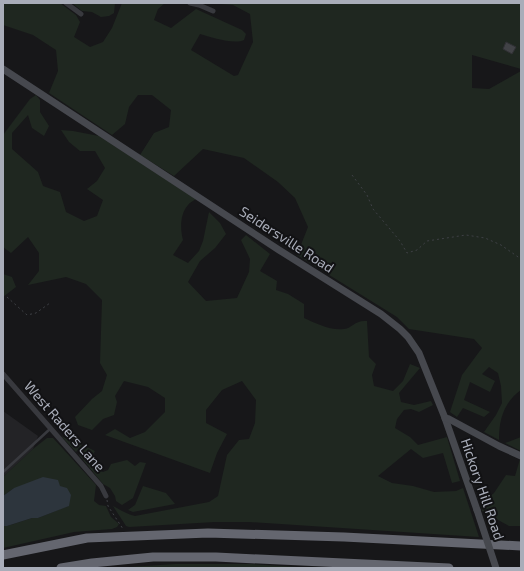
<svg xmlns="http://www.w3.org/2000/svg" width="524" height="571" font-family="'Exo 2',sans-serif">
  <rect width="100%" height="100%" fill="#171719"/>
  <path fill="#232326" d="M3 411 38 436 33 449 3 477Z"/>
  <g fill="#1f2720">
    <path d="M3 3H60L76 15 80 22 74 37 90 47 103 42 112 28 122 3H165L158 9 154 20 171 28 196 9 242 30 246 34 244 40C234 45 211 37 200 34L191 50 234 76 238 75 253 42 250 14 233 5 209 3H521V69L472 55V88L489 89 521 71V390C504 402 499 419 499 440L484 432 496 415 502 403 501 386 498 373 489 367 482 374 495 381 490 392 470 382 464 400 490 412 484 417 463 408 457 417 450 412 462 375 482 348 474 339 409 329 397 317 297 255 308 227 295 198 278 182 244 158 203 149 174 176 140 155 154 133 169 127 171 110 152 95H138L129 107 125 124 112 135 49 93 58 71 56 50 33 35 3 25Z"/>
    <path d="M72 3H115L114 13 109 16 101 17 92 12 82 11Z"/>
    <path d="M36 95 40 100V112L49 126 44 136 32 128 28 115 12 133V149L38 172 43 186 60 192 66 212 84 221 97 216 103 200 87 189 97 181 105 168 95 151H80L69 142 61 130 73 131 99 136 196 199C193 201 189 203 188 205 180 214 180 229 183 240L173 255 188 263 199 251 203 241 209 212 220 223 226 234 215 248 200 261 188 282 206 301 237 298 249 272 250 259 241 240 246 235 270 254 260 271 277 281 276 290 288 294 304 304V318C315 323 331 331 344 329 353 328 354 320 367 321L369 357 376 364 372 375 374 386 393 391 403 381 410 364 420 368 399 393 401 402 414 405 431 401 433 405 419 412 411 409 404 410 397 419 395 428 410 437 418 445 447 437 460 481 452 483 443 453 423 458 411 449 378 476 392 483 413 486 434 492 456 491 463 488 479 537 249 522H215L129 527 126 526 113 506C121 510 126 514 135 516L209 502 218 496 227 455 239 440 249 439 255 423 256 400 242 381 222 390 206 410V423L227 434 217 453 210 473 105 435 115 429 130 438 145 432 165 412V398L148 387 124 381 115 396 117 402 114 415 103 419 92 430 78 425 75 417 92 399 102 391 107 375 100 363 102 300 86 284 66 277 28 285 39 271V253L28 237 11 253 3 247V135L30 99Z"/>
    <path d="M3 274 12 277 16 287 3 297Z"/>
    <path d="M61 436 82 445 76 452Z"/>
    <path d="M521 437V451L505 443Z"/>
    <path d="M47 438H53L96 485 94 501 99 505 106 506 111 517 119 524 117 527 112 529 74 532 3 548V526H7L32 518H38L68 506 14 488 3 496V477L33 449Z"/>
    <path d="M85 446 95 451 93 455 92 465 98 470 103 472 108 470 111 464 127 460 135 466 140 462 146 463 133 498 122 505 116 501 115 496 110 488 103 484 79 455Z"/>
    <path d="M520 459 521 526H509L482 511 481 504 494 493 506 475 515 476Z"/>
    <path d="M143 486 166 493 175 504 138 511 133 512 128 510 135 505Z"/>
    <path d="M175 564H251L314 568H114Z"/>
  </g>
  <path fill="#2d353d" d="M43 477 58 480 60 486 67 488 71 495 69 506 38 518H32L7 526H3V496L14 488Z"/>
  <path fill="#414246" stroke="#313135" d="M506 42 516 47 512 54 503 49Z"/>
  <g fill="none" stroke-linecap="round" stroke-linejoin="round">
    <g stroke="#3e4045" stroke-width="1" stroke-dasharray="2 3" stroke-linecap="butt">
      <path d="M352 175 367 195 373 209 400 241 407 253 417 250 427 241 466 235 485 238 501 245 521 259"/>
      <path d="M7 297 27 315 36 313 50 303"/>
      <path d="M107 500 108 506 123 529"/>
    </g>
    <path stroke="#38393e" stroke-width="2.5" d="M3 472 50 429"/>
    <g stroke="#38393e" stroke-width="5">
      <path d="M66 3 81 14"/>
      <path d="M190 3 199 5 213 11"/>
      <path d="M3 374 101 486 106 496"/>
    </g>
    <g stroke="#46484e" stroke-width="7">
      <path d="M3 69 279 250 381 314 400 329 408 337 419 353 445 418 477 510"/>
      <path d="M445 418 449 419 499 446 521 456"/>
    </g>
    <g stroke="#64666f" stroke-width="9">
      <path d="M3 555 87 538 208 533 344 537 521 546"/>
      <path d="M61 568 92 563 153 557H216L449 568"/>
    </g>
    <path stroke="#46484e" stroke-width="7" d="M477 510 496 568"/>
  </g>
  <g text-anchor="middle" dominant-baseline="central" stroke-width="4" stroke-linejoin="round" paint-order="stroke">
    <g font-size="14" fill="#a9adb9" stroke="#121214">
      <text transform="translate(287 239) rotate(33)">Seidersville Road</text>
      <text transform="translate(65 426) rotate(49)">West Raders Lane</text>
      <text transform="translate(483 489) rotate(71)">Hickory Hill Road</text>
    </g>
  </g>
  <rect width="524" height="571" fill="none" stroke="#a9adb9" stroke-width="8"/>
</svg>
